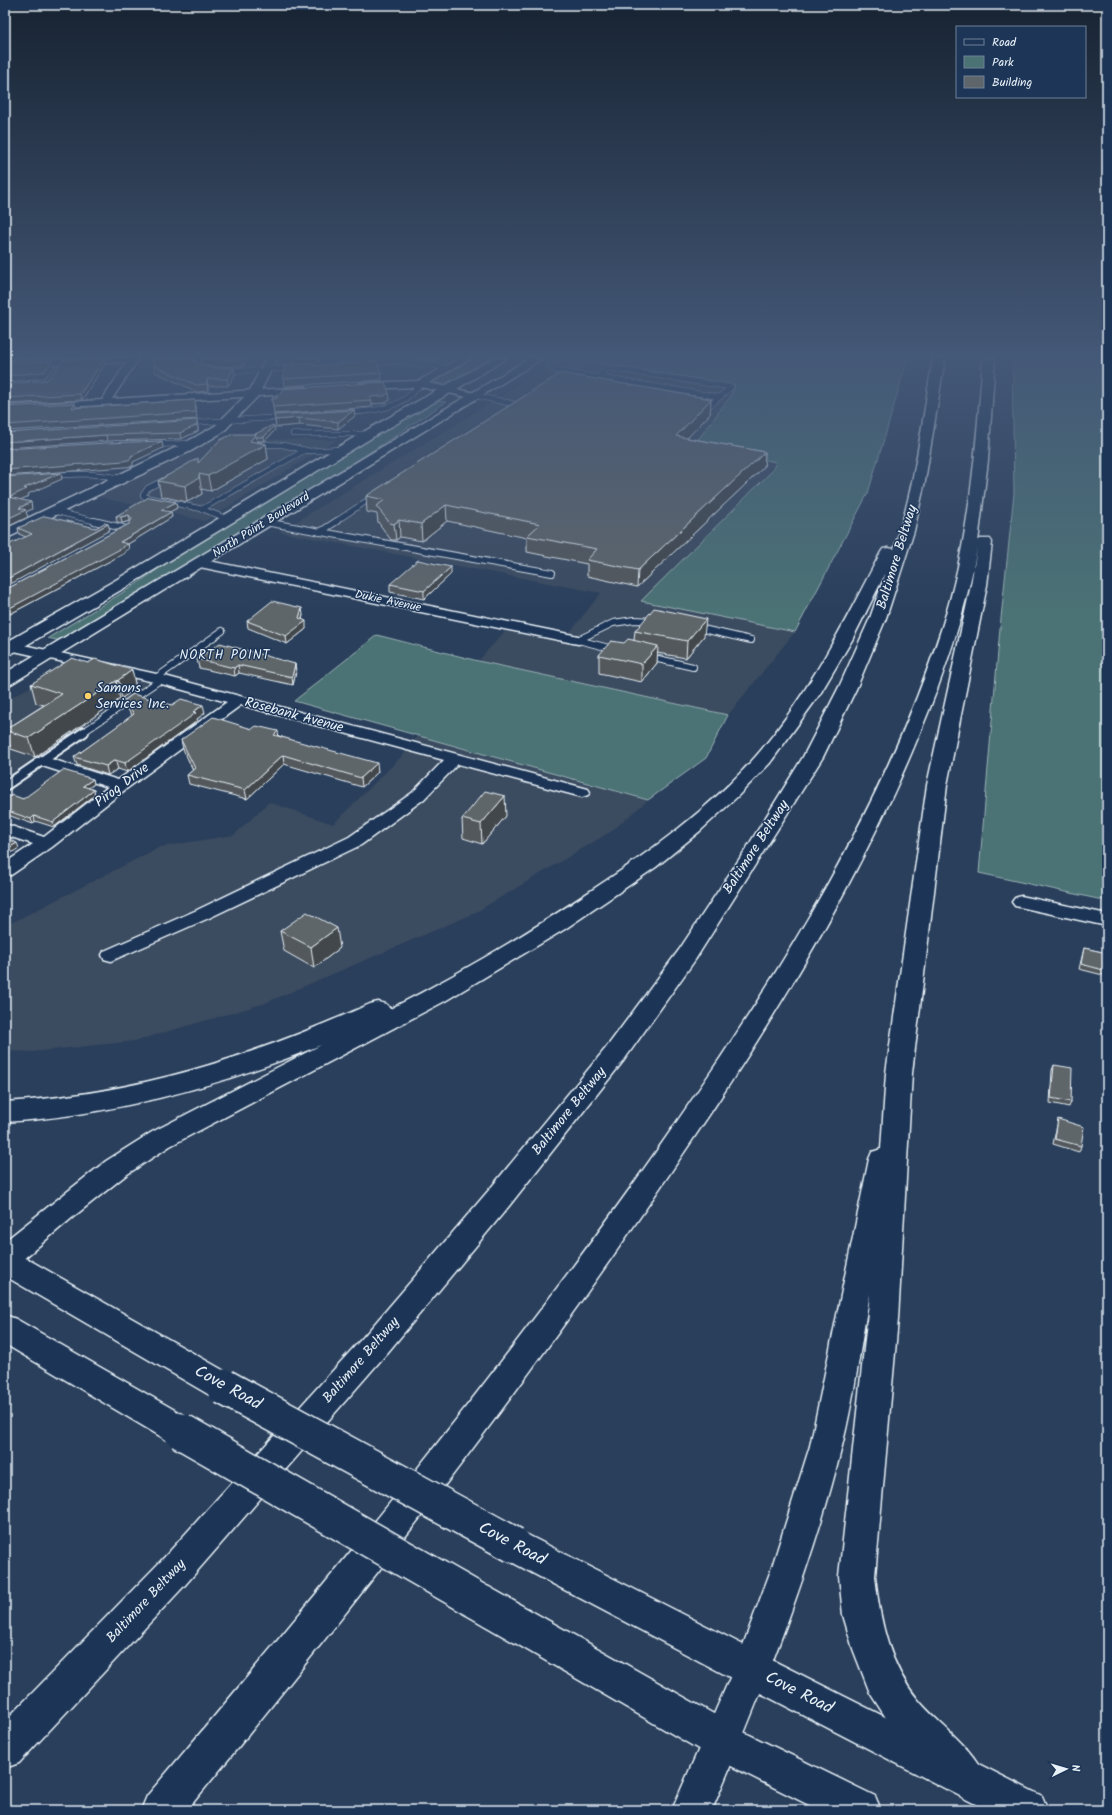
<svg xmlns="http://www.w3.org/2000/svg" width="1112" height="1815" font-family="Kalam,sans-serif">
  <rect width="100%" height="100%" fill="#2a3f5b"/>
  <filter id="ink" filterUnits="userSpaceOnUse"><feTurbulence type="fractalNoise" baseFrequency=".025" numOctaves="2"/><feDisplacementMap in="SourceGraphic" scale="8" xChannelSelector="R" yChannelSelector="G"/><feConvolveMatrix kernelMatrix="1 2 1 2 8 2 1 2 1" color-interpolation-filters="sRGB"/></filter>
  <g filter="url(#ink)">
    <g fill="#3a4b60">
      <path d="M560 358 735 385 730 398 776 462 772 471 642 601 795 632 728 715 478 661 505 631 562 642 601 593 279 532 458 423Z"/>
      <path d="M214 439 337 440 205 521 94 496Z"/>
      <path d="M63 668 149 683 5 778V701Z"/>
      <path d="M418 736 648 800 612 831 473 914 263 1004 135 1041 32 1052 5 1051V926L160 847 234 835 269 802 333 824 404 754Z"/>
    </g>
    <g fill="#4b7275" stroke="#9ab2b6">
      <path d="M475 358H491L449 382 437 384 435 380Z"/>
      <path d="M567 358H908L868 493 795 632 641 601 772 471 776 462 694 445 730 397 735 385Z"/>
      <path d="M1012 358H1107V901L979 873 1000 628 1014 493Z"/>
      <path d="M435 401 446 402 357 461 61 641 48 638 135 585 191 546Z"/>
      <path d="M377 635 478 661 728 715 706 758 648 800 294 701Z"/>
    </g>
    <g fill="none" stroke-linecap="round" stroke-linejoin="round">
      <g stroke="#e8f1f8" stroke-width="6">
        <g id="service-far2">
          <path d="M200 358 197 365 206 370"/>
          <path d="M549 358 552 370 720 397"/>
          <path d="M366 363 402 361 448 368"/>
          <path d="M343 365 345 358"/>
          <path d="M608 368 731 387 708 407 585 388Z"/>
          <path d="M266 369 295 368"/>
          <path d="M223 371 266 370"/>
          <path d="M472 395 514 404"/>
          <path d="M342 413C371 411 401 411 420 384"/>
          <path d="M186 423 287 417"/>
          <path d="M293 434H369"/>
          <path d="M255 444 283 445 309 451 344 449"/>
          <path d="M152 445 194 443"/>
          <path d="M50 475 90 474 122 478"/>
          <path d="M168 478 148 488 143 495 145 497 202 509 228 519"/>
          <path d="M202 509 305 450"/>
          <path d="M54 511 98 522"/>
          <path d="M335 522 377 494"/>
        </g>
      </g>
      <g stroke="#e8f1f8" stroke-width="8">
        <g id="service-far1">
          <path d="M94 521 123 528"/>
          <path d="M265 522 552 573"/>
          <path d="M320 532 337 521"/>
          <path d="M694 627 751 640"/>
          <path d="M578 640 613 623 634 620 656 621"/>
          <path d="M578 640 617 650"/>
          <path d="M645 656 693 667"/>
          <path d="M156 678 222 631"/>
          <path d="M82 733 160 680"/>
        </g>
      </g>
      <g stroke="#e8f1f8" stroke-width="12">
        <path id="service" d="M5 786 84 732"/>
      </g>
      <g stroke="#e8f1f8" stroke-width="3">
        <g id="minor">
          <path d="M100 358H139L112 399 306 387 311 390 306 393 5 412V406L102 400 127 362 5 367V361Z"/>
          <path d="M460 358H471L429 383 475 393 477 395 475 397 472 398 420 387 361 389 356 386 361 383 418 381Z"/>
          <path d="M199 559 578 636 583 637 585 640 583 643 578 644 195 566 193 563 195 560Z"/>
          <path d="M5 641 161 675 588 789 590 792 588 795 582 797 458 764 424 799 361 845 209 918 111 961 104 959 102 955 104 951 197 910 349 837 412 793 444 760 241 705 126 789 52 847 11 875 5 876V863L33 844 5 835V824L44 837 108 787 36 764 34 761 36 758H48L118 780 227 702 154 682 5 649Z"/>
          <path d="M1021 896 1107 914V926L1015 906 1012 902 1015 898Z"/>
        </g>
      </g>
      <g stroke="#e8f1f8" stroke-width="3">
        <g id="tertiary">
          <path d="M266 358H277L258 396 223 432 191 451 5 539V529L181 445 215 426 249 392Z"/>
          <path d="M752 1650 1042 1796 1048 1810H987L739 1682 733 1669 739 1656Z"/>
          <path d="M721 1721 875 1796 881 1810H819L707 1754 702 1740 707 1726Z"/>
        </g>
      </g>
      <g stroke="#e8f1f8" stroke-width="3">
        <g id="secondary">
          <path d="M494 358H507L452 392 373 437 126 587 11 654 5 655V643L114 581 365 431Z"/>
          <path d="M530 358H543L11 684 5 685V673Z"/>
          <path d="M5 1249 15 1252 235 1377 240 1387 235 1397 224 1401 213 1397 5 1276Z"/>
          <path d="M5 1315 16 1319 192 1420 197 1431 192 1442 181 1446 170 1442 5 1344Z"/>
          <path d="M514 1528 765 1656 771 1669 765 1682 752 1688 739 1682 502 1557 497 1545 502 1533Z"/>
          <path d="M476 1582 489 1587 735 1726 740 1740 735 1754 721 1759 707 1754 463 1613 458 1600 463 1587Z"/>
        </g>
      </g>
      <g stroke="#e8f1f8" stroke-width="3">
        <g id="motorway">
          <path d="M933 358H945L925 481 914 531 886 618 857 687 823 757 695 960 624 1060 509 1206 388 1352 185 1585 19 1763 5 1768V1721L161 1561 366 1334 489 1190 606 1048 679 950 748 846 803 757 839 687 870 618 886 572 852 640 820 694 770 763 737 797 700 831 656 867 565 929 445 1001 170 1146 126 1175 73 1217 15 1266 5 1270V1241L106 1161 152 1132 321 1045C220 1086 115 1115 5 1122V1102C138 1094 248 1058 370 1004L378 1002 386 1004 390 1009C459 974 527 934 592 890 651 851 710 809 757 755 809 694 844 623 881 552L883 549 888 548 894 549C915 488 922 422 933 358Z"/>
          <path d="M983 358H995L988 460 978 542 980 539H990L992 542 987 585 947 785 912 1073 898 1319 875 1576C880 1622 889 1665 919 1701 940 1726 972 1746 985 1777L979 1791 965 1797 951 1791 892 1727 870 1693 853 1649 843 1615 839 1576 870 1294C860 1345 855 1396 842 1446 811 1572 762 1691 712 1810H672L736 1664 771 1570 810 1446 869 1159 872 1152 881 1149 886 1073 927 785 971 585 977 548C966 612 944 675 919 735 860 879 778 1013 691 1142 536 1374 364 1594 187 1810H141L147 1796C314 1599 478 1400 629 1190 753 1015 876 832 942 627 970 540 976 448 983 358Z"/>
        </g>
      </g>
      <use href="#service-far2" stroke="#1d3557" stroke-width="5"/>
      <use href="#service-far1" stroke="#1d3557" stroke-width="6"/>
      <use href="#service" stroke="#1d3557" stroke-width="8"/>
      <use href="#minor" fill="#1d3557" fill-rule="evenodd"/>
      <use href="#tertiary" fill="#1d3557" fill-rule="evenodd"/>
      <use href="#secondary" fill="#1d3557" fill-rule="evenodd"/>
      <use href="#motorway" fill="#1d3557" fill-rule="evenodd"/>
      <g stroke="#e8f1f8" stroke-width="38" stroke-linecap="butt">
        <g id="secondary-bridge">
          <path d="M224 1387 514 1545"/>
          <path d="M181 1431 476 1600"/>
        </g>
      </g>
      <use href="#secondary-bridge" stroke="#1d3557" stroke-width="35"/>
    </g>
    <g fill="#52585c" stroke="#e8f1f8">
      <path d="M5 358H60L5 360Z"/>
      <path d="M153 358H196L194 362 211 368 235 375 228 386H208V391L197 392 155 372 152 359Z"/>
      <path d="M201 358H247L243 366 213 367 202 363Z"/>
      <path d="M292 358H320L318 362 293 363Z"/>
      <path d="M417 358H440L433 361Z"/>
      <path d="M104 359 105 364 82 400 5 404V384L47 380Z"/>
      <path d="M314 366 381 373 382 380 284 386 283 379Z"/>
      <path d="M272 399 390 400 385 403 372 404V407L274 414Z"/>
      <path d="M711 399 710 414 687 438 765 452 764 467 637 587 587 576V564L527 552V538L447 521 422 541 400 537 396 540H391L378 522 377 514 367 512 366 496Z"/>
      <path d="M195 400 197 419 5 431V407H76Z"/>
      <path d="M354 410 355 416 338 429 300 425 276 427 274 415Z"/>
      <path d="M198 427V431L181 439 107 441 5 433Z"/>
      <path d="M275 430 265 441H257V442L266 444 268 459 211 491 201 489 202 494 187 502 161 496 158 481 199 462 255 434Z"/>
      <path d="M177 508 169 512 172 517 128 544 129 549 125 551V553L10 614 5 613V590L129 524 130 521 122 523 117 522 116 516Z"/>
      <path d="M108 524 110 530 26 537 19 534 18 528H96Z"/>
      <path d="M451 574 424 599 390 592V584Z"/>
      <path d="M303 615 302 620 306 629 287 644 248 628 247 621Z"/>
      <path d="M635 631 704 636 686 658 657 653V663L642 682 599 673V655L634 640Z"/>
      <path d="M197 659 295 664 296 672 293 685 239 673 235 676 199 668Z"/>
      <path d="M88 663 132 670 136 688 122 698 123 700 120 699 35 757 11 749 5 730 44 705 36 703 31 684Z"/>
      <path d="M125 700 205 713 197 719V721L127 772 118 769 108 775 77 765 74 757 132 716 127 708Z"/>
      <path d="M279 736 378 772 362 787 284 764 247 799 189 784 187 775 193 770 183 749 181 740Z"/>
      <path d="M93 779 94 784 88 788 94 790 95 795 54 827 35 821 33 824 5 814V799H23Z"/>
      <path d="M506 816 482 844 463 838 462 819Z"/>
      <path d="M280 931 340 948 314 968 284 951Z"/>
      <path d="M1084 948 1107 953V976L1079 969Z"/>
      <path d="M1054 1065 1071 1102 1069 1107 1050 1103 1052 1070Z"/>
      <path d="M1058 1119 1081 1146 1079 1152 1053 1144 1057 1125Z"/>
    </g>
    <g fill="#42474b" stroke="#e8f1f8">
      <path d="M192 358H196L193 365Z"/>
      <path d="M243 358H247L243 366 242 360Z"/>
      <path d="M318 358H320L318 362Z"/>
      <path d="M433 358H440L433 361Z"/>
      <path d="M104 359 105 364 82 400 80 394Z"/>
      <path d="M52 361 54 367 45 378 5 382V376Z"/>
      <path d="M234 368 235 375 228 386 227 379Z"/>
      <path d="M207 379 208 386V391L207 384Z"/>
      <path d="M389 393 390 400 385 403 372 404 370 397Z"/>
      <path d="M711 399 710 414 675 451 676 436Z"/>
      <path d="M75 403 76 409 72 408Z"/>
      <path d="M354 410 355 416 338 429V422Z"/>
      <path d="M299 418 300 425 276 427 275 420Z"/>
      <path d="M197 420 198 431 181 439 180 433Z"/>
      <path d="M274 426 275 430 265 441 264 437Z"/>
      <path d="M256 434 258 449 266 444 268 459 211 491 208 476 250 441Z"/>
      <path d="M106 435 107 441 5 448V442Z"/>
      <path d="M162 441 163 448 133 462V466L125 467 5 476V470L131 456Z"/>
      <path d="M765 452 764 467 637 587 638 570Z"/>
      <path d="M61 473 62 479 28 494 29 496 11 504 9 497 24 488Z"/>
      <path d="M199 474 202 494 187 502 185 486Z"/>
      <path d="M31 502 32 509 26 512 28 517 5 528V520L19 508Z"/>
      <path d="M176 502 177 508 162 516 161 510Z"/>
      <path d="M446 505 447 521 422 541 421 524Z"/>
      <path d="M171 512 172 517 128 544 129 549 125 551V553L10 614 8 609Z"/>
      <path d="M129 515 130 521 122 523 121 517Z"/>
      <path d="M399 520 400 537 396 540 394 524Z"/>
      <path d="M108 524 110 530 5 587V580Z"/>
      <path d="M451 567V574L424 599V591Z"/>
      <path d="M302 608 303 615 300 625 306 621V629L287 644 286 636 299 618Z"/>
      <path d="M706 619 704 636 686 658 687 641Z"/>
      <path d="M658 646 657 663 642 682V664Z"/>
      <path d="M295 664 296 672 293 685 292 677Z"/>
      <path d="M238 665 239 673 235 676 234 668Z"/>
      <path d="M132 670 136 688 122 698 119 681H117Z"/>
      <path d="M116 681 120 699 35 757 29 738Z"/>
      <path d="M203 705 205 713 197 719V721L127 772 125 763Z"/>
      <path d="M278 731 279 740 274 735Z"/>
      <path d="M283 755 284 764 247 799 245 790Z"/>
      <path d="M115 760 118 769 108 775 106 766Z"/>
      <path d="M377 763 378 772 362 787 361 778Z"/>
      <path d="M93 779 94 784 84 791 83 786Z"/>
      <path d="M94 790 95 795 54 827 53 822Z"/>
      <path d="M505 796 506 816 482 844 481 824Z"/>
      <path d="M34 816 35 821 33 824 31 819Z"/>
      <path d="M17 843 19 848 5 857V850Z"/>
      <path d="M337 928 340 948 314 968 311 947Z"/>
    </g>
    <g fill="#5f666b" stroke="#e8f1f8">
      <path d="M153 358H192L194 362 211 368H234L227 379H207V384L196 385 153 365 158 358 152 359Z"/>
      <path d="M205 358H243L242 360H212Z"/>
      <path d="M104 359 80 394 5 398V384L47 380 63 360Z"/>
      <path d="M52 361 44 372 5 376V363Z"/>
      <path d="M377 361 381 373 283 379 285 365 314 363 313 366Z"/>
      <path d="M561 373 711 399 676 436 765 452 638 570 587 560 597 549 527 536 540 524 446 505 421 524 399 520 394 524 390 523 376 506 385 500 366 496Z"/>
      <path d="M385 382 389 393 384 396 370 397 371 400 273 407 272 399 277 398V394L282 393V389Z"/>
      <path d="M195 400 196 412 5 425V407L75 403 72 408Z"/>
      <path d="M354 410 338 422 299 418 275 420 274 415Z"/>
      <path d="M197 420V425L180 433 106 435 5 442V433Z"/>
      <path d="M273 425 274 426 264 437H256L255 434Z"/>
      <path d="M233 434H256L250 441 266 444 208 476 199 474V478L185 486 158 481 198 458V463L220 440Z"/>
      <path d="M162 441 131 456V459L124 461 5 470V449L106 443Z"/>
      <path d="M61 473 24 488 27 489 9 497 31 502 19 508 26 510 5 520V477Z"/>
      <path d="M149 497 176 502 161 510 171 512 120 542 128 544 122 547H124L8 609 5 608V590L129 524 132 519 129 515 121 517 116 516Z"/>
      <path d="M45 516 96 528 104 523 108 524 5 580V546L32 534 18 528Z"/>
      <path d="M418 560 451 567 424 591 390 584Z"/>
      <path d="M272 601 302 608 299 618 306 621 286 636 247 621Z"/>
      <path d="M654 608 706 619 687 641 635 631Z"/>
      <path d="M628 639 658 646 642 664 599 655 611 641 624 643Z"/>
      <path d="M220 643 295 664 292 677 238 665 234 668 197 659Z"/>
      <path d="M72 658 88 663 95 659 132 670 117 681H119H116L29 738 5 730 62 694 31 684Z"/>
      <path d="M133 694 172 705 181 699 203 705 193 712 196 713 125 763 115 760 106 766 74 757 134 714 125 700Z"/>
      <path d="M213 717 252 729 256 726 278 731 274 735 377 763 361 778 283 755 245 790 187 775 195 768 181 740Z"/>
      <path d="M63 770 93 779 83 786 94 790 53 822 34 816 31 819 5 810V799L12 795 23 799Z"/>
      <path d="M485 791 505 796 481 824 462 819Z"/>
      <path d="M5 837 17 843 5 850Z"/>
      <path d="M307 912 337 928 311 947 280 931Z"/>
      <path d="M1084 948 1107 953V971L1081 964Z"/>
      <path d="M1054 1065 1072 1068 1071 1102 1051 1098Z"/>
      <path d="M1058 1119 1084 1127 1081 1146 1055 1139Z"/>
    </g>
  </g>
  <linearGradient id="sky" x2="0" y2="1"><stop stop-color="#172332"/><stop offset="0.58" stop-color="#445877"/><stop offset="1" stop-color="#445877" stop-opacity="0"/></linearGradient>
  <rect width="1112" height="612" fill="url(#sky)"/>
  <circle fill="#ffd166" stroke="#1d3557" stroke-width="1.5" cx="88" cy="696" r="4"/>
  <g text-anchor="middle" dominant-baseline="central" stroke-width="3" stroke-linejoin="round" paint-order="stroke">
    <g font-size="12" fill="#e8f1f8" stroke="#1d3557">
      <text transform="translate(261 525) rotate(-32)">North Point Boulevard</text>
      <text transform="translate(388 601) rotate(12)">Dukie Avenue</text>
    </g>
    <g font-size="13" letter-spacing="1" fill="#e8f1f8" stroke="#1d3557">
      <text x="225" y="655">NORTH POINT</text>
    </g>
    <g font-size="14" fill="#e8f1f8" stroke="#1d3557">
      <text transform="translate(897 557) rotate(-73)">Baltimore Beltway</text>
      <text transform="translate(294 715) rotate(15)">Rosebank Avenue</text>
      <text transform="translate(122 785) rotate(-37)">Pirog Drive</text>
      <text transform="translate(756 847) rotate(-57)">Baltimore Beltway</text>
      <text transform="translate(569 1111) rotate(-51)">Baltimore Beltway</text>
      <text transform="translate(361 1360) rotate(-49)">Baltimore Beltway</text>
      <text transform="translate(146 1601) rotate(-47)">Baltimore Beltway</text>
    </g>
    <g font-size="14" fill="#e8f1f8" stroke="#1d3557" text-anchor="start">
      <text x="96" y="688">Samons<tspan x="96" dy="16">Services Inc.</tspan></text>
    </g>
    <g font-size="17" fill="#e8f1f8" stroke="#1d3557">
      <text transform="translate(228 1388) rotate(29)">Cove Road</text>
      <text transform="translate(512 1544) rotate(28)">Cove Road</text>
      <text transform="translate(799 1693) rotate(27)">Cove Road</text>
    </g>
  </g>
  <rect width="1112" height="1815" fill="none" stroke="#1d3557" stroke-width="20"/>
  <rect x="10" y="10" width="1092" height="1795" fill="none" stroke="#e8f1f8" stroke-width="1.5" filter="url(#ink)"/>
  <rect x="956" y="26" width="130" height="72" fill="#1d3557" stroke="#6e8097"/>
  <rect x="964" y="39" width="20" height="6" fill="#1d3557" stroke="#6e8097"/>
  <text x="992" y="46" font-size="12" fill="#e8f1f8">Road</text>
  <rect x="964" y="56" width="20" height="12" fill="#4b7275" stroke="#6e8097"/>
  <text x="992" y="66" font-size="12" fill="#e8f1f8">Park</text>
  <rect x="964" y="76" width="20" height="12" fill="#5f666b" stroke="#6e8097"/>
  <text x="992" y="86" font-size="12" fill="#e8f1f8">Building</text>
  <g transform="translate(1066 1769) rotate(85)" stroke="#1d3557" stroke-width="3" paint-order="stroke">
  <path d="M0-3L7 15L0 10L-7 15Z" fill="#e8f1f8"/>
  <text y="-6" font-size="11" font-weight="bold" text-anchor="middle" fill="#e8f1f8">N</text>
  </g>
</svg>
